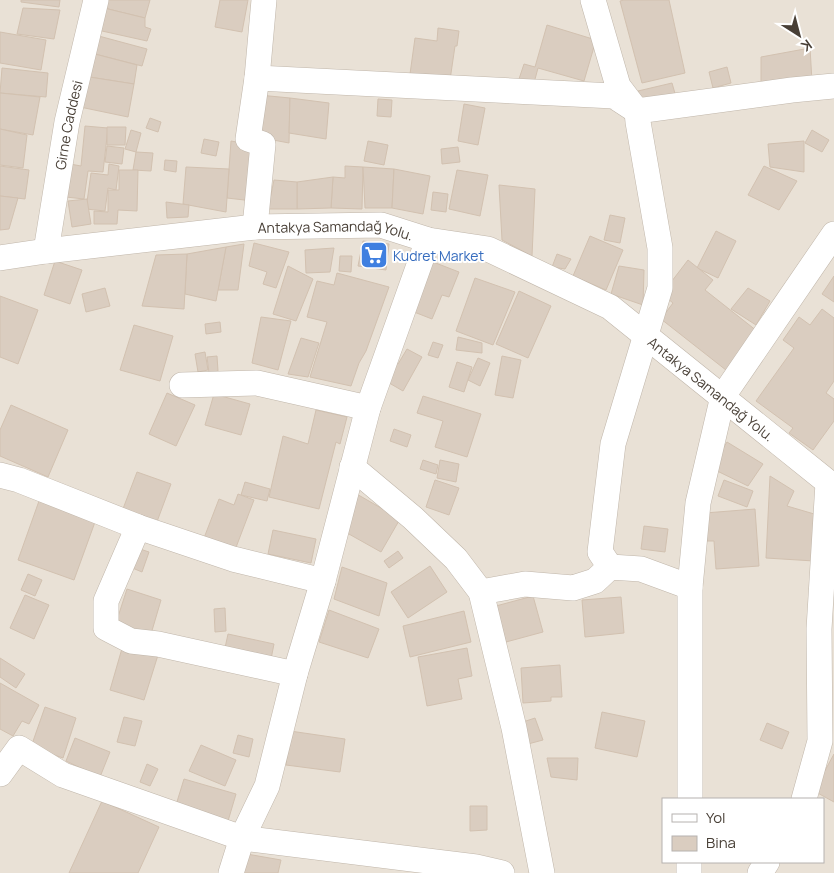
<svg xmlns="http://www.w3.org/2000/svg" width="834" height="873" font-family="Manrope,sans-serif">
  <rect width="100%" height="100%" fill="#f4efe8"/>
  <path fill="#e9e1d6" fill-rule="evenodd" d="M0 0H834V873H0ZM663 799H823V862H663Z"/>
  <g fill="#dacdc0" stroke="#d2c1b0">
    <path d="M21 0H60L59 7 21 2Z"/>
    <path d="M101 0H150L145 18 100 7Z"/>
    <path d="M220 0H248L242 32 215 27Z"/>
    <path d="M624 0H669L685 73 642 83 620 1Z"/>
    <path d="M100 7 145 18V27L151 29 147 41 93 29Z"/>
    <path d="M23 8 60 10 54 39 17 34Z"/>
    <path d="M547 25 596 40 584 81 538 68 534 83 519 79 524 64 535 67Z"/>
    <path d="M438 28 459 31 457 46H455L450 80 410 74 415 38 437 41Z"/>
    <path d="M0 32 46 40 41 70 0 63Z"/>
    <path d="M95 35 147 49 142 66 91 53Z"/>
    <path d="M810 48 812 81 761 88V57Z"/>
    <path d="M91 53 137 65 134 84 83 76Z"/>
    <path d="M727 67 731 83 713 88 709 72Z"/>
    <path d="M2 68 48 73 46 97 0 93Z"/>
    <path d="M83 76 134 84 128 117 80 107Z"/>
    <path d="M672 83 676 97 641 105 638 91Z"/>
    <path d="M0 93 40 97 33 135 0 129Z"/>
    <path d="M259 95 290 98 289 143 252 136Z"/>
    <path d="M290 98 329 103 326 139 289 133Z"/>
    <path d="M378 99 392 100 391 117 377 116Z"/>
    <path d="M464 104 485 108 478 145 458 141Z"/>
    <path d="M150 118 161 122 158 132 146 128Z"/>
    <path d="M85 126 108 128 103 172 88 171 84 199 66 197 70 164 81 166Z"/>
    <path d="M107 127H126L125 145H107Z"/>
    <path d="M0 129 27 135 23 168 0 165Z"/>
    <path d="M131 130 141 133 136 152 125 149Z"/>
    <path d="M812 130 829 140 822 152 805 143Z"/>
    <path d="M204 139 219 142 216 156 201 153Z"/>
    <path d="M231 141 260 146 253 201 227 198Z"/>
    <path d="M368 141 388 145 384 165 364 161Z"/>
    <path d="M804 141V172L770 167 768 144Z"/>
    <path d="M107 146 124 148 122 164 105 162Z"/>
    <path d="M458 147 460 162 442 164 441 149Z"/>
    <path d="M136 152 153 153 151 171 133 170Z"/>
    <path d="M165 160 177 161 176 172 164 170Z"/>
    <path d="M109 164 119 166 116 190 108 188 105 211 86 209 91 173 108 175Z"/>
    <path d="M0 166 29 170 25 199 0 196Z"/>
    <path d="M345 166 363 167 362 209 331 208 333 177 345 178Z"/>
    <path d="M764 166 797 181 779 210 748 195Z"/>
    <path d="M186 167 229 169 226 212 183 204Z"/>
    <path d="M363 167 394 169 392 208H365Z"/>
    <path d="M394 169 430 176 423 214 392 208Z"/>
    <path d="M119 170H138L137 211 118 210 117 224H94V211L108 212V190H119Z"/>
    <path d="M457 170 488 175 480 216 449 209Z"/>
    <path d="M333 177 331 208 297 209V182Z"/>
    <path d="M274 180 297 182V209H268Z"/>
    <path d="M499 185 535 189 532 256 502 240Z"/>
    <path d="M433 192 448 194 446 212 431 210Z"/>
    <path d="M0 196 18 198 9 229 0 230Z"/>
    <path d="M87 199 91 224 72 227 68 201Z"/>
    <path d="M166 202 189 205 188 217 167 218Z"/>
    <path d="M610 215 625 218 620 243 604 240Z"/>
    <path d="M716 231 736 241 718 278 697 268Z"/>
    <path d="M590 236 623 250 606 290 573 276Z"/>
    <path d="M363 241 389 244 386 270 358 266Z"/>
    <path d="M254 243 289 252 276 288 263 284 267 272 249 266Z"/>
    <path d="M244 244 238 290H218L226 247Z"/>
    <path d="M226 247 216 301 185 294 187 254Z"/>
    <path d="M334 248 330 272 306 273 305 250Z"/>
    <path d="M187 254 184 309 142 306 156 255Z"/>
    <path d="M557 254 571 259 565 269 552 267Z"/>
    <path d="M340 256H352L351 272 339 271Z"/>
    <path d="M428 260 459 272 449 297 442 295 432 319 409 310Z"/>
    <path d="M688 260 713 280 705 290 762 335 731 374 661 319 673 303 662 294Z"/>
    <path d="M55 261 82 270 70 304 44 295Z"/>
    <path d="M288 266 313 279 296 321 273 314Z"/>
    <path d="M619 266 644 270 643 305 611 294Z"/>
    <path d="M337 273 389 287 366 351 359 363 351 386 310 377 327 322 307 317 317 281 334 285Z"/>
    <path d="M834 276V302L822 294Z"/>
    <path d="M475 278 515 292 493 345 456 331Z"/>
    <path d="M105 288 110 306 86 312 82 294Z"/>
    <path d="M748 288 770 301 756 325 731 309Z"/>
    <path d="M519 291 551 306 528 358 496 344Z"/>
    <path d="M0 296 38 310 18 364 0 357Z"/>
    <path d="M822 309 834 318V381L826 393 834 399V421L813 450 789 433 793 428 756 401 794 348 783 340 799 317 810 325Z"/>
    <path d="M261 317 291 321 278 370 252 363Z"/>
    <path d="M220 322 221 332 206 334 205 324Z"/>
    <path d="M134 325 173 336 160 381 120 370Z"/>
    <path d="M458 337 482 343V353L456 350Z"/>
    <path d="M301 338 319 343 308 377 288 374Z"/>
    <path d="M433 342 443 345 438 358 428 355Z"/>
    <path d="M407 349 422 357 403 391 384 380 394 361 398 364Z"/>
    <path d="M205 352 208 370 198 372 195 354Z"/>
    <path d="M217 356 218 371 209 373 207 357Z"/>
    <path d="M502 356 521 360 513 398 495 395Z"/>
    <path d="M478 358 490 363 480 386 468 380Z"/>
    <path d="M457 362 472 367 464 392 449 387Z"/>
    <path d="M167 393 195 405 176 446 149 434Z"/>
    <path d="M214 394 250 404 241 435 205 425Z"/>
    <path d="M423 396 481 414 467 457 435 447 443 421 417 413Z"/>
    <path d="M11 405 68 430 48 477 0 456V430Z"/>
    <path d="M316 410 347 417 340 444 336 442 319 509 269 497 283 436 308 444Z"/>
    <path d="M394 429 411 435 407 447 390 441Z"/>
    <path d="M727 442 763 464 748 486 711 468Z"/>
    <path d="M423 460 438 465 436 474 420 469Z"/>
    <path d="M440 460 459 464 456 482 437 478Z"/>
    <path d="M137 472 171 484 155 527 121 514Z"/>
    <path d="M770 476 794 491 787 506 821 516 814 561 766 558Z"/>
    <path d="M435 480 459 488 449 515 426 507Z"/>
    <path d="M724 480 753 491 747 507 718 496Z"/>
    <path d="M245 482 270 489 267 501 241 495Z"/>
    <path d="M355 493 400 519 381 552 340 529Z"/>
    <path d="M238 494 254 500 235 550 204 538 219 499 234 505Z"/>
    <path d="M39 501 95 522 74 580 18 560Z"/>
    <path d="M755 509 759 566 716 569 714 541H707L705 513Z"/>
    <path d="M644 526 668 529 665 552 641 549Z"/>
    <path d="M273 530 316 539 311 563 268 554Z"/>
    <path d="M137 548 149 552 142 572 130 567Z"/>
    <path d="M398 551 403 558 389 568 384 561Z"/>
    <path d="M430 566 447 592 408 618 391 592Z"/>
    <path d="M342 567 387 583 379 616 334 599Z"/>
    <path d="M28 574 42 580 35 596 21 590Z"/>
    <path d="M127 589 161 600 151 634 116 623Z"/>
    <path d="M25 595 49 605 34 639 10 628Z"/>
    <path d="M533 596 543 632 506 642 496 606Z"/>
    <path d="M621 597 624 633 585 637 582 600Z"/>
    <path d="M225 608 226 631 215 632 214 609Z"/>
    <path d="M329 610 379 629 368 658 319 642Z"/>
    <path d="M464 611 471 642 410 657 403 626Z"/>
    <path d="M228 634 274 644 271 659 225 648Z"/>
    <path d="M123 645 158 655 144 700 110 690Z"/>
    <path d="M467 648 472 676 458 679 462 699 427 706 418 657Z"/>
    <path d="M0 658 25 674 16 688 0 677Z"/>
    <path d="M560 665 562 697H551V701L523 703 521 668Z"/>
    <path d="M0 683 39 705 29 724 22 721 13 736 0 729Z"/>
    <path d="M45 707 76 718 63 758 31 747Z"/>
    <path d="M602 712 645 721 637 757 595 748Z"/>
    <path d="M124 717 142 721 135 746 117 742Z"/>
    <path d="M535 718 543 740 528 744 520 723Z"/>
    <path d="M767 723 789 732 782 749 760 740Z"/>
    <path d="M290 731 345 739 340 772 286 765Z"/>
    <path d="M238 735 253 739 249 757 233 753Z"/>
    <path d="M75 738 110 752 100 777 66 761Z"/>
    <path d="M201 745 236 760 225 786 189 771Z"/>
    <path d="M834 754V802L814 791Z"/>
    <path d="M547 758H578L577 780 551 777Z"/>
    <path d="M147 764 158 769 150 786 140 782Z"/>
    <path d="M184 779 236 794 228 821 176 805Z"/>
    <path d="M102 801 159 827 138 873H69Z"/>
    <path d="M470 806H487V830L470 831Z"/>
    <path d="M241 853 281 860 278 873H239Z"/>
  </g>
  <g fill="none" stroke-linecap="round" stroke-linejoin="round">
    <g stroke="#c0b6aa" stroke-width="26">
      <g id="minor">
        <path d="M593 0 618 86 637 111 638 122 660 248V288L613 444 600 552 610 567"/>
        <path d="M257 78 614 96 637 111 792 90 834 86"/>
        <path d="M255 227 263 144 248 139 257 78 264 0"/>
        <path id="s1" d="M46 251 67 122 96 0"/>
        <path id="s2" d="M0 258 46 251 255 227 381 225 428 240 488 249 610 307 834 487"/>
        <path d="M182 385 257 383 368 408"/>
        <path d="M352 467 413 518 456 559 481 592 514 728 542 873"/>
        <path d="M0 475 19 480 138 527 233 559 323 581"/>
        <path d="M138 527 106 601V628L131 641 158 644 295 674"/>
        <path d="M481 592 525 584 573 588 595 581 610 567 641 569 690 587"/>
        <path d="M0 774 19 748 63 775 242 838 476 867 502 873"/>
        <path d="M690 799V587L698 503 723 396 834 234"/>
        <path d="M804 799 820 741 819 629 828 483"/>
        <path d="M231 873 242 838 267 786 295 674 323 581 368 408 428 240"/>
        <path d="M689 873V862"/>
        <path d="M760 873 767 862"/>
      </g>
    </g>
    <use href="#minor" stroke="#fff" stroke-width="25"/>
  </g>
  <defs>
    <g id="supermarket-square" transform="scale(1.4375)"><rect x="-9" y="-9" width="18" height="18" rx="4" fill="#3f7fe0" stroke="#fff"/><path d="M-6-5.5h2.5l.6 2H6L4.5 2H-2.5L-4.4-4H-6ZM-1.5 3.2a1.3 1.3 0 1 0 .1 0ZM3 3.2a1.3 1.3 0 1 0 .1 0Z" fill="#fff"/></g>
  </defs>
  <g fill-rule="evenodd">
    <use href="#supermarket-square" x="374" y="255"/>
  </g>
  <g text-anchor="middle" dominant-baseline="central" stroke-width="4" stroke-linejoin="round" paint-order="stroke">
    <g font-size="14" fill="#483f36" stroke="#fff">
      <text stroke="none"><textPath href="#s1" startOffset="128">Girne Caddesi</textPath></text>
      <text stroke="none"><textPath href="#s2" startOffset="338">Antakya Samandağ Yolu.</textPath></text>
      <text stroke="none"><textPath href="#s2" startOffset="758">Antakya Samandağ Yolu.</textPath></text>
    </g>
    <g font-size="14" fill="#366cbe" stroke="#fff" text-anchor="start">
      <text x="393" y="255">Kudret Market</text>
    </g>
  </g>
  <rect x="662" y="798" width="162" height="65" fill="#ffffff" stroke="#b6b2af"/>
  <rect x="672" y="814" width="25" height="8" fill="#ffffff" stroke="#b6b2af"/>
  <text x="706" y="823" font-size="15" fill="#483f36">Yol</text>
  <rect x="672" y="836" width="25" height="15" fill="#dacdc0" stroke="#b6b2af"/>
  <text x="706" y="848" font-size="15" fill="#483f36">Bina</text>
  <g transform="translate(799 35) rotate(144)" stroke="#ffffff" stroke-width="4" paint-order="stroke">
  <path d="M0-4L9 19L0 12L-9 19Z" fill="#483f36"/>
  <text y="-8" font-size="14" font-weight="bold" text-anchor="middle" fill="#483f36">K</text>
  </g>
</svg>
